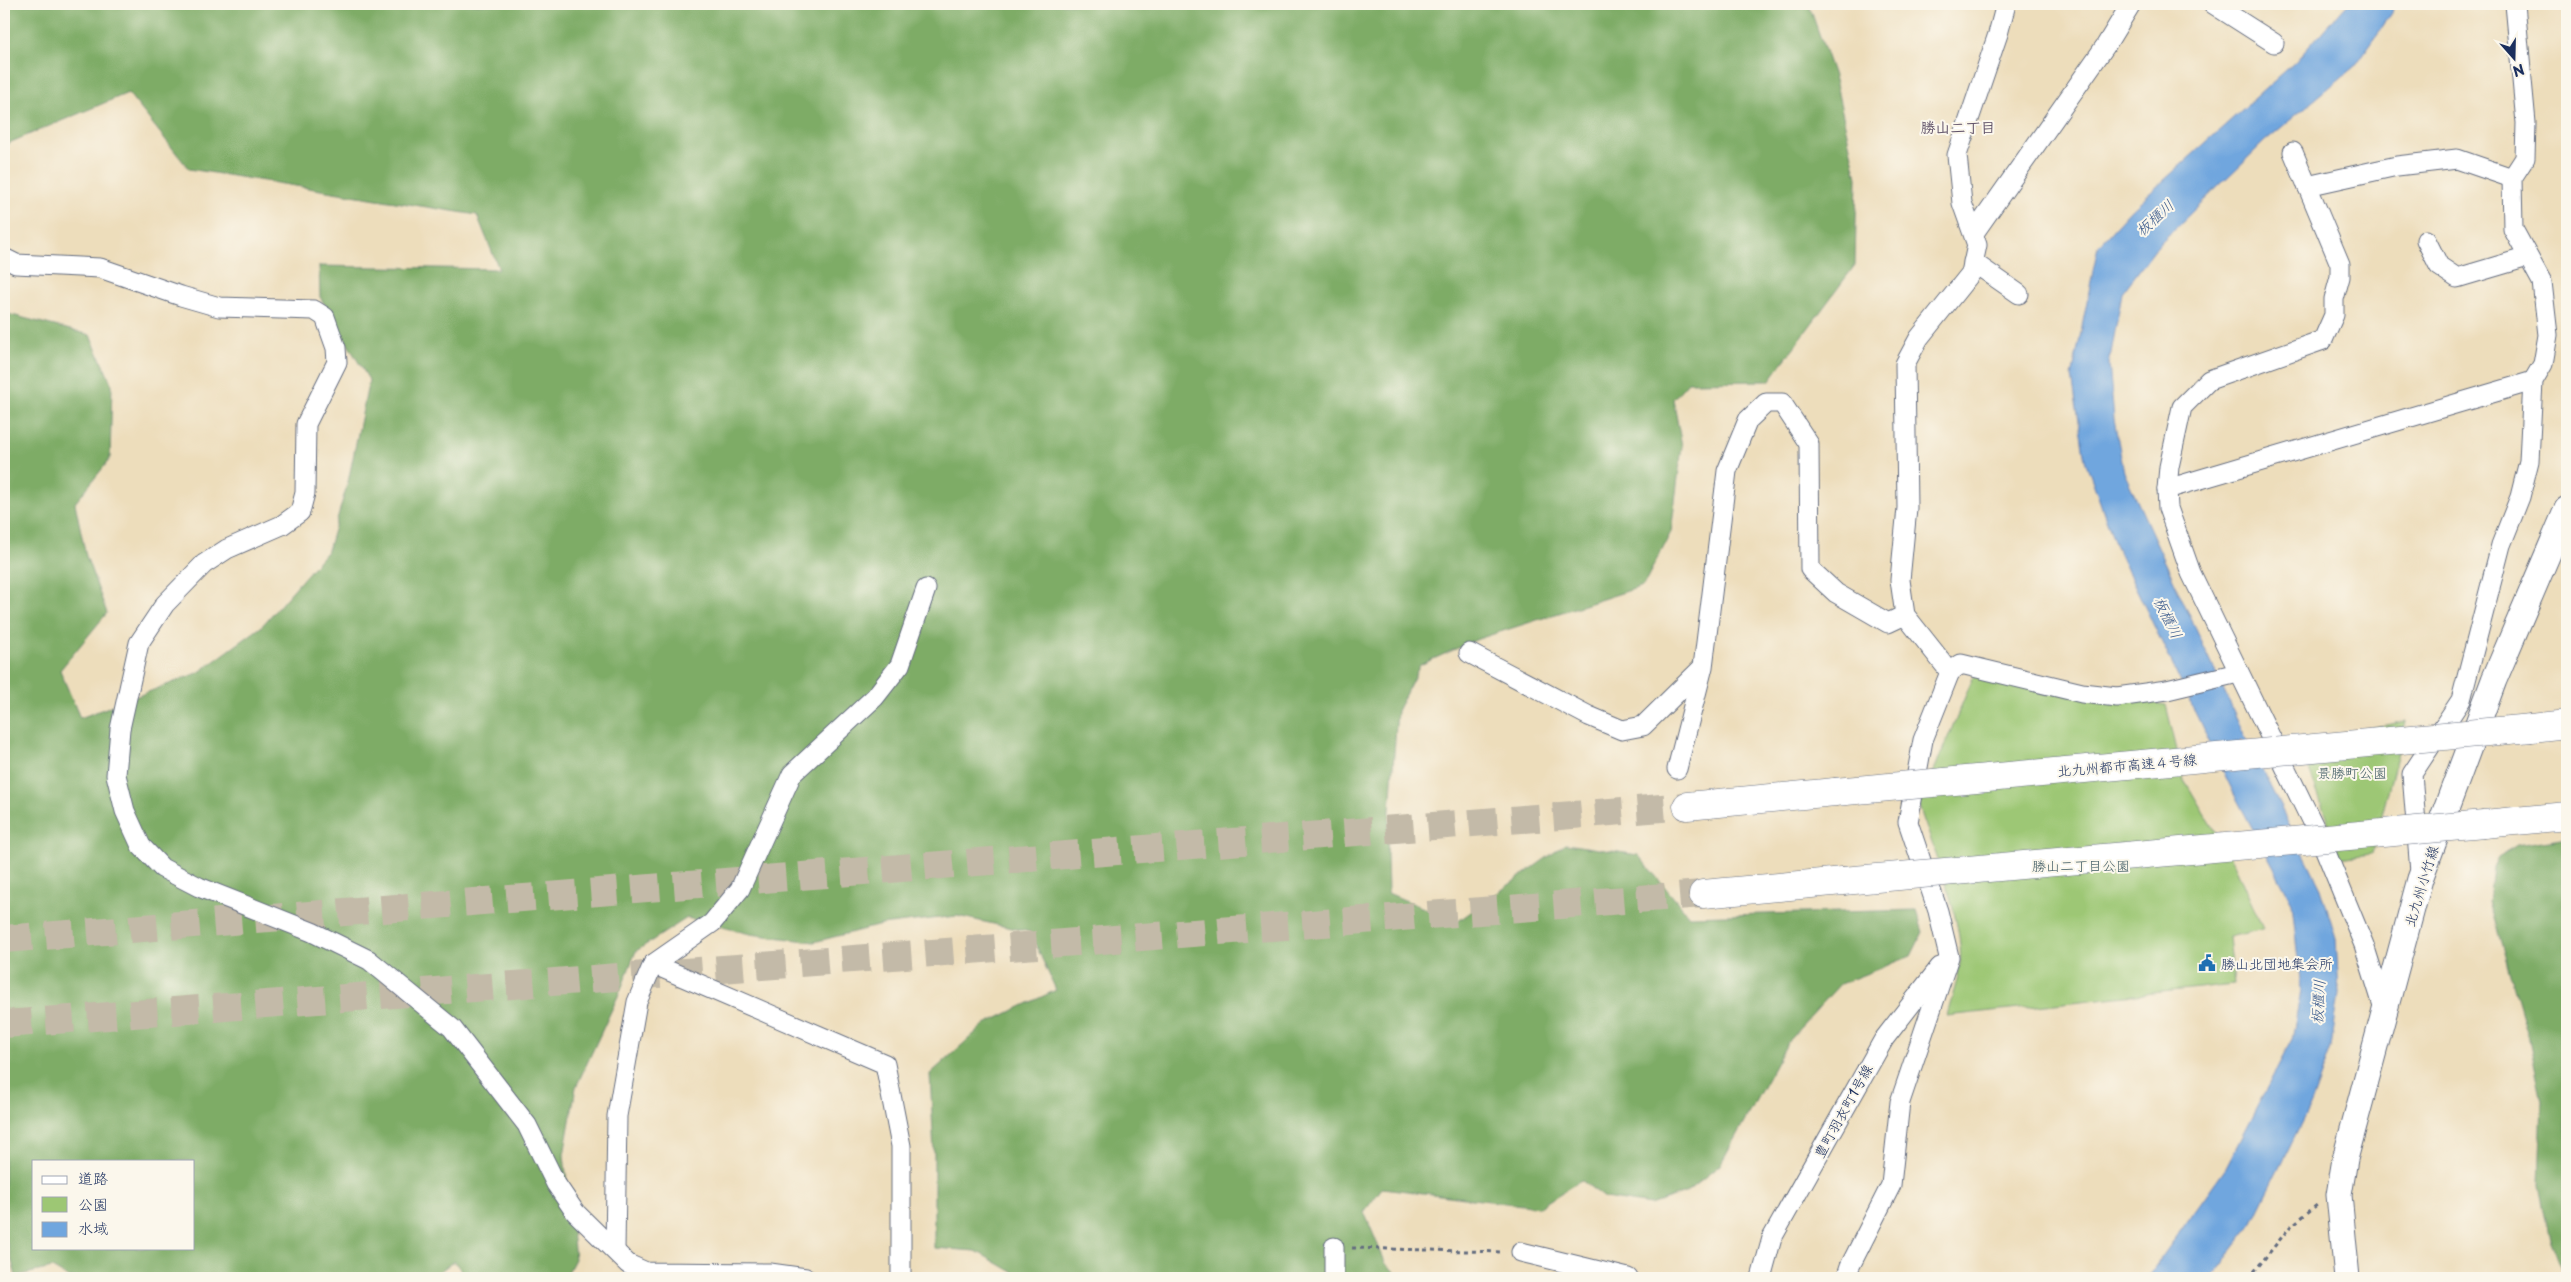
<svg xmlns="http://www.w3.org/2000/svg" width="2571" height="1282" font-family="'Playpen Sans','Klee One',sans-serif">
  <rect width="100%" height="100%" fill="#fbf7ec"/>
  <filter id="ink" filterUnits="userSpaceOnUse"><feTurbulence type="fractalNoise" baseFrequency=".02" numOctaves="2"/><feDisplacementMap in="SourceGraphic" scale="10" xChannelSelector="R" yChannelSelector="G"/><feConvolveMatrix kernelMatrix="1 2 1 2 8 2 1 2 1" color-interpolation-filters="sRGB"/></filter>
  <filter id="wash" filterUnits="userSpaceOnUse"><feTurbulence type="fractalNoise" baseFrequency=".0096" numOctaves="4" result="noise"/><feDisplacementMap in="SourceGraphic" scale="20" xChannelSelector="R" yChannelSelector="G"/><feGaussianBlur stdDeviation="1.12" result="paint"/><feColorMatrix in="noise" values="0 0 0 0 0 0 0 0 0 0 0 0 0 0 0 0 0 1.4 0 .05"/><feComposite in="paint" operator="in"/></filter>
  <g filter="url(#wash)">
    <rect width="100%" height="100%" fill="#edddbb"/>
    <g fill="#9dc774" stroke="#5c7b69">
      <path d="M1980 676 2166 705 2184 779 2235 866 2263 929 2229 937 2234 984 1947 1016C1951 999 1958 981 1960 963 1965 924 1932 846 1919 806L1973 678Z"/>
      <path d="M2406 721 2372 854 2338 858 2328 822 2299 742Z"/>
    </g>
    <g fill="#7eac66" stroke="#4c6e62" fill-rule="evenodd">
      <path d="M4 4H1812L1810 8 1834 76 1857 178 1855 265 1769 381 1688 382 1673 399 1682 446 1671 532 1643 586 1478 639 1420 665 1397 711 1387 853 1388 893 1457 922 1566 844 1638 855 1689 916 1916 910 1923 932 1911 956 1840 984 1789 1040 1720 1165 1685 1193 1651 1205 1605 1198 1581 1180 1539 1207 1382 1188 1364 1212 1386 1264 1401 1278H1023L976 1251 934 1248V1154L930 1074 985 1024 1056 990 1030 932 957 916 881 925 814 942 750 934 687 918 636 951 619 994 576 1087 564 1155 575 1259 565 1278H467L454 1261 431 1278H69L52 1268 16 1276 4 1233V313L90 335 112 385 110 459 75 503 86 556 107 613 60 670 80 718 198 673 261 627 328 550 348 482 369 380 320 297 319 266 499 269 477 215 189 169 128 93 4 145ZM34 1161H194V1248H34Z"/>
      <path d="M2567 837V1278H2566L2550 1240 2539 1184 2542 1100 2529 1039 2489 901 2493 867 2498 857 2518 845Z"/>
    </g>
    <path fill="#70a6de" stroke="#466a9e" d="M2347 4H2394L2392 13 2355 66 2265 141 2160 243 2122 293 2109 364 2114 419 2124 472 2243 732 2321 888 2336 938 2339 994 2331 1048 2311 1104 2250 1228 2211 1278H2147L2226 1167 2292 1039 2301 990 2292 902 2234 794 2115 544 2085 460 2072 377 2098 246 2131 210 2295 62Z"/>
  </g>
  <g filter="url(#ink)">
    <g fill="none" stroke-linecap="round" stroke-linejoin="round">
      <g stroke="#c3baa8" stroke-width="28" stroke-dasharray="28 14" stroke-linecap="butt">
        <path d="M4 939 1687 806"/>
        <path d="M4 1024 1703 894"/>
      </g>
      <g stroke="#646c7f" stroke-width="21">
        <g id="minor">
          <path d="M2213 4 2274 43"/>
          <path d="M2293 152 2340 264V277L2334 299V315L2323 340 2209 380 2182 407 2169 467 2167 489 2168 508 2191 573 2323 845 2364 945 2385 1012"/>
          <path d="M2307 186 2397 166 2457 159 2512 178"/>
          <path d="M1974 233 2106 45 2131 4"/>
          <path d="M2426 240 2439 266 2457 278 2528 257"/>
          <path d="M4 258 16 264 100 268 181 296 219 307 314 310 325 317 336 348 337 362 306 424 305 493 300 512 282 525 227 549 204 564 165 604 139 643 120 729 116 775 125 811 141 846 162 868 199 887 312 932 369 960 452 1028 527 1125 556 1184 575 1212 628 1264 646 1272 770 1273 806 1278"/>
          <path d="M1973 262 2019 294"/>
          <path d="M2167 489 2533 381"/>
          <path d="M1469 653 1589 716 1622 730 1643 726 1702 668"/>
          <path d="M1950 672 1961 664 2082 693 2117 697 2167 690 2238 673"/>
          <path d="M1677 769 1703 667 1727 471 1748 420 1766 403H1782L1809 444 1810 569 1836 593 1888 623 1905 615"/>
          <path d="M2420 872 2412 774 2461 700 2501 545 2520 497 2529 461 2533 381 2543 364 2548 335 2542 282 2513 229 2512 178 2525 158 2526 123 2515 4"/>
          <path d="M653 964 885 1064 901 1146V1278"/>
          <path d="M1334 1247V1278"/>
          <path d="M615 1250 617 1116 637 1002 653 964 712 923 740 889 792 774 875 697 900 665 926 589"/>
          <path d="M1521 1252 1628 1278"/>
          <path d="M1761 1278 1772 1238 1884 1039 1940 967"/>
          <path d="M1846 1278 1850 1266 1891 1185 1900 1102 1949 957 1938 911 1908 822 1923 740 1950 672 1905 615 1900 580 1907 508 1905 364 1919 338 1971 273 1977 245 1962 203 1957 155 1998 34 2006 4"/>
        </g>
      </g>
      <g stroke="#646c7f" stroke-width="27">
        <path id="major" d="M2347 1278 2339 1195 2345 1159 2420 879 2494 680 2567 509"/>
      </g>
      <g stroke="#646c7f" stroke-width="29">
        <g id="highway">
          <path d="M2531 728 2567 724"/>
          <path d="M1687 806 1835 792"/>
          <path d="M2484 824 2567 816"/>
          <path d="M1703 894 1843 881"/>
        </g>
      </g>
      <g stroke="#646c7f" stroke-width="3" stroke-dasharray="4 4" stroke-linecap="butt">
        <path d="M1352 1248 1503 1252"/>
        <path d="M2249 1278 2290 1227 2318 1204"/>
      </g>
      <use href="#minor" stroke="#fff" stroke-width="19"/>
      <use href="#major" stroke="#fff" stroke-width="25"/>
      <use href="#highway" stroke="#fff" stroke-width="28"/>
      <g stroke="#646c7f" stroke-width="29" stroke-linecap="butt">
        <g id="highway-bridge">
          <path d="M1835 792 2531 728"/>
          <path d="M1843 881 2484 824"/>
        </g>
      </g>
      <use href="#highway-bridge" stroke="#fff" stroke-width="28"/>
    </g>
  </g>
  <defs>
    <g id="civic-bare" transform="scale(1.35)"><path d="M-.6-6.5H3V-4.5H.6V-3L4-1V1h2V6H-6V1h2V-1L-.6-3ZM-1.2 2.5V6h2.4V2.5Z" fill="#1f6fb2" stroke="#fbf7ec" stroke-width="2.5" paint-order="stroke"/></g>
  </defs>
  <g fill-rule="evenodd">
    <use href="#civic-bare" x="2207" y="963"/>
  </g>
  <g text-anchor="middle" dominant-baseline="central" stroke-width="4" stroke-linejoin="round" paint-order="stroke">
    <g font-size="14" fill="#1b2f5e" stroke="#fbf7ec">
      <text transform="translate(2127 765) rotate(-5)">北九州都市高速４号線</text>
      <text transform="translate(2421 886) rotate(-73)">北九州小竹線</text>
      <text transform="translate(1843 1111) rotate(-61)">豊町羽衣町1号線</text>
    </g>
    <g font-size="14" fill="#425d65" stroke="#fbf7ec">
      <text x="2352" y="772">景勝町公園</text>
      <text x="2081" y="865">勝山二丁目公園</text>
    </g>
    <g font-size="14" fill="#1b2f5e" stroke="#fbf7ec" text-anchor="start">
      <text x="2221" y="963">勝山北団地集会所</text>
    </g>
    <g font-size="15" font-weight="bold" fill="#62546a" stroke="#fbf7ec">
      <text x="1958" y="126">勝山二丁目</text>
    </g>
    <g font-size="15" font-style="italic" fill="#39598b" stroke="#fbf7ec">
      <text transform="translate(2154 217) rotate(-42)">板櫃川</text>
      <text transform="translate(2169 617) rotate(64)">板櫃川</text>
      <text transform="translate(2317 1002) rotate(-87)">板櫃川</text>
    </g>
  </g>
  <rect width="2571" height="1282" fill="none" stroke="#fbf7ec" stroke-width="20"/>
  <rect x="32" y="1160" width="162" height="90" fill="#fbf7ec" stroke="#a1a7b3"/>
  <rect x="42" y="1176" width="25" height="8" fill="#ffffff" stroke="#a1a7b3"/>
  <text x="78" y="1184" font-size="15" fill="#1b2f5e">道路</text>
  <rect x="42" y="1197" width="25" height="15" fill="#9dc774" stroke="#a1a7b3"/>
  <text x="78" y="1210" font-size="15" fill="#1b2f5e">公園</text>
  <rect x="42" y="1222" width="25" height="15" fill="#70a6de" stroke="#a1a7b3"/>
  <text x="78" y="1234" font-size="15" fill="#1b2f5e">水域</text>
  <g transform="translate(2514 58) rotate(160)" stroke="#fbf7ec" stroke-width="4" paint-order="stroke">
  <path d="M0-4L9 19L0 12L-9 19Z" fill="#1b2f5e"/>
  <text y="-8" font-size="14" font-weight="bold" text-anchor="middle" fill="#1b2f5e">N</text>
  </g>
</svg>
